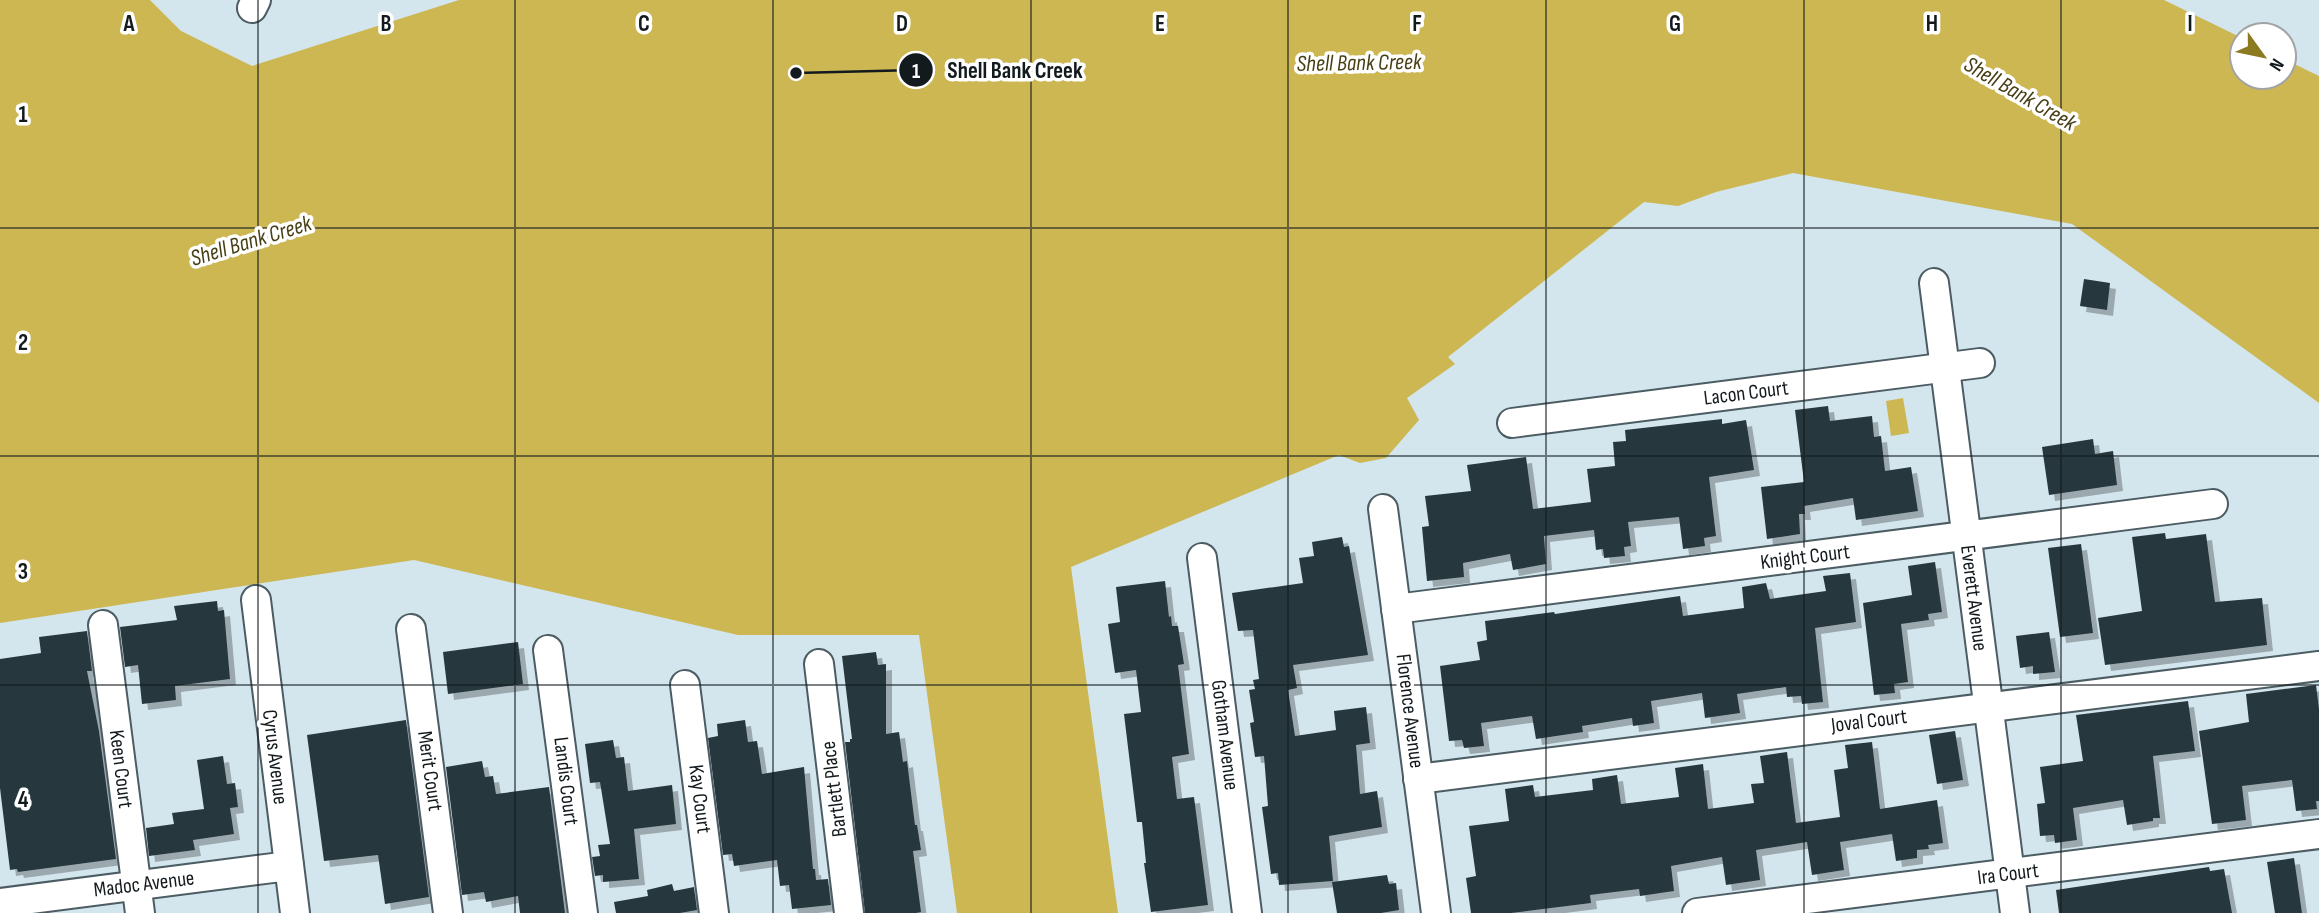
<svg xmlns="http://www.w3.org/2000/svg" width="2319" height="913" font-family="'Sofia Sans Condensed',sans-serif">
  <defs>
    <filter id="shadow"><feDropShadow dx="6" dy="6" stdDeviation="0" flood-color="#0004"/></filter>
  </defs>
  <rect width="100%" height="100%" fill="#d3e6ee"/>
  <g fill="#ccb752">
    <path d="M0 0H150L181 31 252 66 459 0H2164L2242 38V77H2284V59L2319 76V403L2072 224 1793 173 1716 192 1678 206 1644 202 1448 357 1455 364 1407 398 1419 420 1386 458 1360 463 1339 455 1071 567 1118 913H957L919 635H738L414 560 0 623Z"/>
    <path d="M1903 398 1909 433 1891 436 1886 401Z"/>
  </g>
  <g fill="#28373e" filter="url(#shadow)">
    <path d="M2084 279 2110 283 2107 310 2080 306Z"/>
    <path d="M1828 406 1830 421 1872 416 1874 437 1881 436 1885 471 1911 467 1918 511 1856 520 1853 498 1804 506 1805 514H1799L1800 534 1767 539 1761 487 1804 482 1795 410Z"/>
    <path d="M1722 419V424L1746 420 1754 470 1709 477 1716 536 1704 538 1705 546 1683 549 1679 517 1628 522 1631 546 1624 547 1625 556 1604 558 1603 549 1596 550 1594 530 1544 536 1546 564 1513 570 1510 554 1463 563 1464 577 1427 581 1422 527 1429 526 1425 496 1471 491 1467 465 1526 457 1533 509 1591 502 1587 469 1615 466 1613 442 1626 441 1625 430Z"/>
    <path d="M2093 439 2095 454 2113 451 2117 485 2049 495 2042 447Z"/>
    <path d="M2165 533 2166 539 2206 534 2215 602 2262 598 2267 645 2105 665 2098 618 2142 611 2132 537Z"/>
    <path d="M1342 537 1344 547 1349 546 1368 655 1293 665 1297 688 1288 690 1295 736 1336 730 1334 711 1366 707 1370 743 1356 745 1360 794 1377 791 1382 827 1329 836 1333 881 1279 885 1278 873 1271 874 1262 807 1268 806 1264 756 1255 757 1250 723 1254 722 1249 690 1255 689 1253 680 1259 679 1253 630 1238 631 1232 593 1303 583 1299 558 1314 556 1312 542Z"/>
    <path d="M2081 544 2093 633 2060 637 2048 548Z"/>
    <path d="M1935 562 1942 612 1928 614 1929 620 1901 624 1908 682 1894 684 1895 693 1874 695 1863 603 1912 595 1908 566Z"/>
    <path d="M1850 573 1856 622 1815 628 1823 702 1802 704 1801 696 1787 697 1786 687 1737 694 1740 713 1705 718 1702 693 1651 701 1654 723 1633 726 1632 718 1582 726 1583 732 1536 739 1532 716 1481 723 1484 746 1464 748 1462 740 1449 741 1440 666 1480 660 1477 642 1487 640 1485 621 1554 612 1555 614 1680 596 1683 616 1744 608 1742 587 1766 583 1770 599 1826 591 1823 576Z"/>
    <path d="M1165 581 1169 617 1171 616 1172 626H1178L1184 664 1178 665 1189 754 1172 757 1177 799 1194 797 1208 905 1151 912 1144 863H1146L1142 822H1137L1124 714 1141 712 1136 670 1115 673 1108 624 1120 622 1116 587Z"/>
    <path d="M217 601 218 611 224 610 230 679 175 686 176 700 142 704 138 665 125 667 120 627 177 620 174 606Z"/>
    <path d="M87 631 92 671H87L99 731 116 859 18 872 17 869 10 870 0 788V659L41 653 39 637Z"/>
    <path d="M2049 632 2055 672 2033 674V666L2020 668 2016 636Z"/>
    <path d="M518 642 523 684 448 694 443 652Z"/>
    <path d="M876 652 878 665 886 664V734L899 732 903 762 907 761 915 825H917L921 850 913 851 921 912 916 913H865L845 742H850V739H852L842 656Z"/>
    <path d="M2316 685 2319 709V801H2316L2317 809 2296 811 2292 780 2242 786 2246 820 2212 824 2199 731 2249 722 2246 694Z"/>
    <path d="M2188 701 2195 751 2153 756 2160 818H2153V821L2127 825 2123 800 2073 808 2077 840 2055 843 2054 835 2040 836 2037 804 2045 803 2040 767 2083 761 2076 715Z"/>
    <path d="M406 720 429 897 385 904 378 855 324 861 307 735Z"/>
    <path d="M745 720 748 742 757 741 762 774 804 767 813 869H815L816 880 828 879 831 905 792 909 789 885 780 886 777 860 734 866 732 854 723 855 708 738 718 736 717 724Z"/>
    <path d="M1955 731 1963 780 1937 784 1929 735Z"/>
    <path d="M613 740 616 758 624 757 628 791 672 785 676 824 634 829 639 879 603 882V875L595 876 592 857 600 856 598 845 610 844 600 782 590 783 585 744Z"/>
    <path d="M1872 742 1880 809 1937 800 1943 843 1928 845 1929 849 1917 850V858L1896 861 1892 834 1840 842 1844 870 1812 875 1807 842 1756 850 1760 880 1726 885 1722 857 1671 866 1674 891 1640 896 1639 889 1590 895 1591 903 1511 913H1471L1466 878 1476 876 1469 826 1509 821 1505 789 1533 785 1535 797 1593 790 1592 779 1617 775 1621 804 1679 797 1675 768 1703 764 1708 809 1754 803 1751 784 1764 783 1760 756 1787 752 1796 823 1840 817 1834 770 1848 768 1845 745Z"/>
    <path d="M223 756 227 784 235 783 238 807 230 808 234 834 193 840 195 850 149 856 146 828 174 824 172 813 204 809 197 760Z"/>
    <path d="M482 761 485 777 493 776 496 794 549 787 565 913H520L518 896 486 902 484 892 462 895 446 767Z"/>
    <path d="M2294 858 2302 913H2275L2267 862Z"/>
    <path d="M2209 867 2210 871 2224 869 2232 913H2059L2056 890Z"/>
    <path d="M1387 875 1389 884 1396 883 1399 910 1381 913H1337L1332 882Z"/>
    <path d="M672 884 674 891 694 887 697 910 680 913H616L614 902 648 896 647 890Z"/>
  </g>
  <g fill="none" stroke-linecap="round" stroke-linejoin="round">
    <g stroke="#4c5c63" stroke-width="32">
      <g id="minor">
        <path d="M252 8 256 0"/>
        <path d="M1934 283 2015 913"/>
        <path d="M1512 423 1980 363"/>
        <path d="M1383 509 1436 913"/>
        <path d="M1202 558 1247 913"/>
        <path d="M256 600 295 913"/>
        <path d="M1396 609 2213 504"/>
        <path d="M103 625 140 913"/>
        <path d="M411 629 448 913"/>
        <path d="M548 650 583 913"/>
        <path d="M819 664 849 913"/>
        <path d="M685 685 714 913"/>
        <path d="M1418 779 2319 666"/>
        <path d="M0 903 289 866"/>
        <path d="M1697 913 2319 834"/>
      </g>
    </g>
    <use href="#minor" stroke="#fff" stroke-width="28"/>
  </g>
  <path fill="none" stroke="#131a1d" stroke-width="2" stroke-opacity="0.55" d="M258 0V913M515 0V913M773 0V913M1031 0V913M1288 0V913M1546 0V913M1804 0V913M2061 0V913M0 228H2319M0 456H2319M0 685H2319"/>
  <g text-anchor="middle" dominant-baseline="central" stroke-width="7" stroke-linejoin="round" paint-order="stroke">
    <g font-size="21" fill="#131a1d" stroke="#fff">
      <text transform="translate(1746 393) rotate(-7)">Lacon Court</text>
      <text transform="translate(1805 557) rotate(-7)">Knight Court</text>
      <text transform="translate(1974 598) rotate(83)">Everett Avenue</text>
      <text transform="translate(1410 711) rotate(83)">Florence Avenue</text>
      <text transform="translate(1869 721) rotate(-7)">Joval Court</text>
      <text transform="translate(1225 735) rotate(83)">Gotham Avenue</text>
      <text transform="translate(275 757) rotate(83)">Cyrus Avenue</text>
      <text transform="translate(121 769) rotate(83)">Keen Court</text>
      <text transform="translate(430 771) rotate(82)">Merit Court</text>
      <text transform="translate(566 781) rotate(83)">Landis Court</text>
      <text transform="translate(834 789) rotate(-97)">Bartlett Place</text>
      <text transform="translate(700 799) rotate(83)">Kay Court</text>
      <text transform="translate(2008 874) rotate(-7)">Ira Court</text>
      <text transform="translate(144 884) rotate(-7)">Madoc Avenue</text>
    </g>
    <g font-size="23" font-style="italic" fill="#483f14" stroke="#fff">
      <text transform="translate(1359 63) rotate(-1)">Shell Bank Creek</text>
      <text transform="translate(2020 94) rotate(30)">Shell Bank Creek</text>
      <text transform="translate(251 241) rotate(-17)">Shell Bank Creek</text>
    </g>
  </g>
  <g font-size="23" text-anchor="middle" font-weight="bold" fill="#131a1d" stroke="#fff" stroke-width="7" stroke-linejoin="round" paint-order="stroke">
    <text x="129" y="31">A</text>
    <text x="386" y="31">B</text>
    <text x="644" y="31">C</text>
    <text x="902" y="31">D</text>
    <text x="1160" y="31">E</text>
    <text x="1417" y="31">F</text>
    <text x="1675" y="31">G</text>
    <text x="1932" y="31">H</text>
    <text x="2190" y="31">I</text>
    <text x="23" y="122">1</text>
    <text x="23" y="350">2</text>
    <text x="23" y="579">3</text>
    <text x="23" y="807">4</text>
  </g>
  <path fill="none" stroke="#131a1d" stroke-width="2.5" d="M796 73L916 70"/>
  <g fill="#131a1d" stroke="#fff" stroke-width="2.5">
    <circle cx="796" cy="73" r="7"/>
    <circle cx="916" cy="70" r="18"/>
  </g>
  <g font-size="21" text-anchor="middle" font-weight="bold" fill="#fff">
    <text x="916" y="78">1</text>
  </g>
  <g font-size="23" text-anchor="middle" font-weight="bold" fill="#131a1d" stroke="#fff" stroke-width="7" stroke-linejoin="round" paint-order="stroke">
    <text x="1015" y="78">Shell Bank Creek</text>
  </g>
  <g transform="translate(2263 56) rotate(123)"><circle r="33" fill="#ffffff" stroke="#a1a3a5" stroke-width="2"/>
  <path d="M0-5L12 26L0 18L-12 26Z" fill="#8b7a1f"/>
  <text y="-10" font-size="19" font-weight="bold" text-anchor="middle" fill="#131a1d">N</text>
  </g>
</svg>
